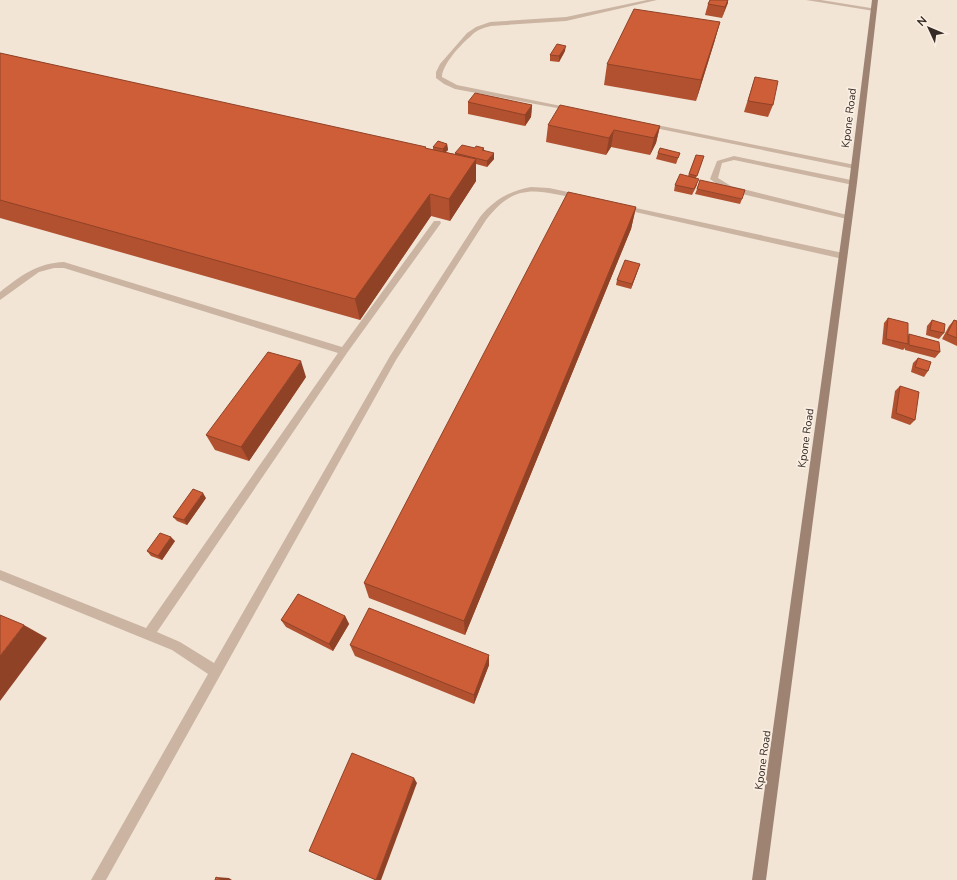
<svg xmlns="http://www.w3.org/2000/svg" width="957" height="880" font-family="'Nunito Sans',sans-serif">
  <rect width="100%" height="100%" fill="#f2e5d6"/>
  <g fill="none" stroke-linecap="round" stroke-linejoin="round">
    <g fill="#cbb5a2" fill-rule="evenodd">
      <path d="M647 0H657L566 21 491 26C483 28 476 30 471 36 461 44 442 65 442 77L457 85 571 108 574 110 573 111 455 89 444 84 436 78V72L440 64 467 33 476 27 490 22 566 17Z"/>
      <path d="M806 0H821L877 9 874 11Z"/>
      <path d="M647 123 855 165 859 167 855 169 645 126V124Z"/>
      <path d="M734 156 856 181V185H853L734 160 722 163 718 178 731 186 847 215 851 217 847 219 725 190 710 179 717 161Z"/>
      <path d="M531 187 549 188 582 195 583 197 579 199C538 191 516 181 486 220L396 360 106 880H91L208 674 172 650 0 580V570L146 628 338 353 64 268H54L39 272 0 300V292C20 276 37 263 64 262L342 347 434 221H440L441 223 347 353 157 632 180 642 214 663 390 356 480 217C494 200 509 191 531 187Z"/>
      <path d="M619 205H622L843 253 847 256 843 259 622 209 618 207Z"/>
    </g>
    <path fill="#9e8373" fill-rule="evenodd" d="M872 0H878L857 183 766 880H752L849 183Z"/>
  </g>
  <g fill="#b15130">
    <path d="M710 0H728L722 18 705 15 708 4Z"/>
    <path d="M720 22 714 43 696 101 604 85 607 64Z"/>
    <path d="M565 51 559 62 550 61V55Z"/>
    <path d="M0 53 433 150V147L447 144 448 150 445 152 455 154V153L475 148H484V150L494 159 487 167 476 164V181L450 221 431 216 360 320 0 218Z"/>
    <path d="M755 77 773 105 768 117 744 112Z"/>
    <path d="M468 102 532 105 531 117 525 126 468 114Z"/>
    <path d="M548 125 660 126 656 143 650 155 611 147 606 155 546 142Z"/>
    <path d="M658 153H680L676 164 656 159Z"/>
    <path d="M696 155 702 162 696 178 697 185 692 195 674 191 675 185 688 176Z"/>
    <path d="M697 189 742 199 740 204 695 194Z"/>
    <path d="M636 207 631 229 465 635 369 598 364 583Z"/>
    <path d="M640 264 638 270 631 289 616 285 617 280Z"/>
    <path d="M888 318 908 336 909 334 940 352 935 358 905 350V348L903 350 882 344 884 323Z"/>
    <path d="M932 320 944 333 939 339 926 335 927 326Z"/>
    <path d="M954 320 957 321V346L942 339 949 326Z"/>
    <path d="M918 358 928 371 924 377 911 372 913 363Z"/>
    <path d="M306 377 249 461 215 450 206 435Z"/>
    <path d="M900 386 915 420 910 425 891 418 895 391Z"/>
    <path d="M206 498 187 525 177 521 173 517Z"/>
    <path d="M175 541 162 560 151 556 147 551Z"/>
    <path d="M345 616 349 624 333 651 286 627 281 620Z"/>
    <path d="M350 645 489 665 474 704 355 656Z"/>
  </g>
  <g fill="#904227">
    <path d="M728 0V3L722 18 725 7Z"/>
    <path d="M720 22 714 43 696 101 701 80Z"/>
    <path d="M566 46 565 51 559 62V56Z"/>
    <path d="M532 105 531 117 525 126V115Z"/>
    <path d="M660 126 656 143 650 155 654 138Z"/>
    <path d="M614 130 611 147 606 155 609 138Z"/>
    <path d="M447 144 448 150 443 155V149Z"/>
    <path d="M494 153V159L487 167V161Z"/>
    <path d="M476 159V181L450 221 449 199Z"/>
    <path d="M430 194 431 216 360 320 355 299Z"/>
    <path d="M636 207 631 229 465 635 464 621Z"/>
    <path d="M640 264 638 270 631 289 632 284Z"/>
    <path d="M301 361 306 377 249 461 241 447Z"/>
    <path d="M203 493 206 498 187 525 184 520Z"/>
    <path d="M171 537 175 541 162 560 158 556Z"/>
    <path d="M345 616 349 624 333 651 329 644Z"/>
    <path d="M24 625 47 638 0 701V656Z"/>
    <path d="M489 655V665L474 704V695Z"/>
    <path d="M414 778 417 783 381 880H376Z"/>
    <path d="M216 877 229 878 232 880H222Z"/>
  </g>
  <g fill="#ce5e38" stroke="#904227">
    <path d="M710 0H728L725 7 708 4Z"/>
    <path d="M634 9 720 22 701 80 607 64Z"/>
    <path d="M557 44 566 46 559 56 550 55Z"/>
    <path d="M0 53 426 147 425 148 476 159 449 199 430 194 355 299 0 200Z"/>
    <path d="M755 77 778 81 773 105 748 101Z"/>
    <path d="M475 93 532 105 525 115 468 102Z"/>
    <path d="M560 105 660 126 654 138 614 130 609 138 548 125Z"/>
    <path d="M438 141 447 144 443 149 433 147Z"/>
    <path d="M462 145 475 148 476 146 484 148 482 150 494 153 487 161 455 153Z"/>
    <path d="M660 148 680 153 678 158 658 153Z"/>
    <path d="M696 155 704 156 697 176 689 174Z"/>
    <path d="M680 174 699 179 694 189 675 185Z"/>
    <path d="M700 180 745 190 742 199 697 189Z"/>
    <path d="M568 192 636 207 464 621 364 583Z"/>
    <path d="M625 260 640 264 632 284 617 280Z"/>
    <path d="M888 318 908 323V344L886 339Z"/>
    <path d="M932 320 945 324 944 333 930 330Z"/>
    <path d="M954 320 957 321V338L947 334Z"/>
    <path d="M909 334 939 342 940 352 909 345Z"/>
    <path d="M268 352 301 361 241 447 206 435Z"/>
    <path d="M918 358 931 362 928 371 915 367Z"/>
    <path d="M900 386 919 392 915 420 896 413Z"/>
    <path d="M193 489 203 493 184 520 173 517Z"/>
    <path d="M160 533 171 537 158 556 147 551Z"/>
    <path d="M298 594 345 616 329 644 281 620Z"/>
    <path d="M369 608 489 655 474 695 350 645Z"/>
    <path d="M0 615 24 625 0 656Z"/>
    <path d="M352 753 414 778 376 880 309 851Z"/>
    <path d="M216 877 222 880H215Z"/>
  </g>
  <g text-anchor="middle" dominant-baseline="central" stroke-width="3.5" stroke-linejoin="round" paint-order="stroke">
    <g font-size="11" fill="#352a25" stroke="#faefe2">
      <text transform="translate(849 118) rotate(-83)">Kpone Road</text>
      <text transform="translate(806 438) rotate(-82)">Kpone Road</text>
      <text transform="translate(763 760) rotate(-82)">Kpone Road</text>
    </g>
  </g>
  <g transform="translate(929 28) rotate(314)" stroke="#faefe2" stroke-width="3" paint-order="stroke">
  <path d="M0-3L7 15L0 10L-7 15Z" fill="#352a25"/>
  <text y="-6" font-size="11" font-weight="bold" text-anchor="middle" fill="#352a25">N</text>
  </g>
</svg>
